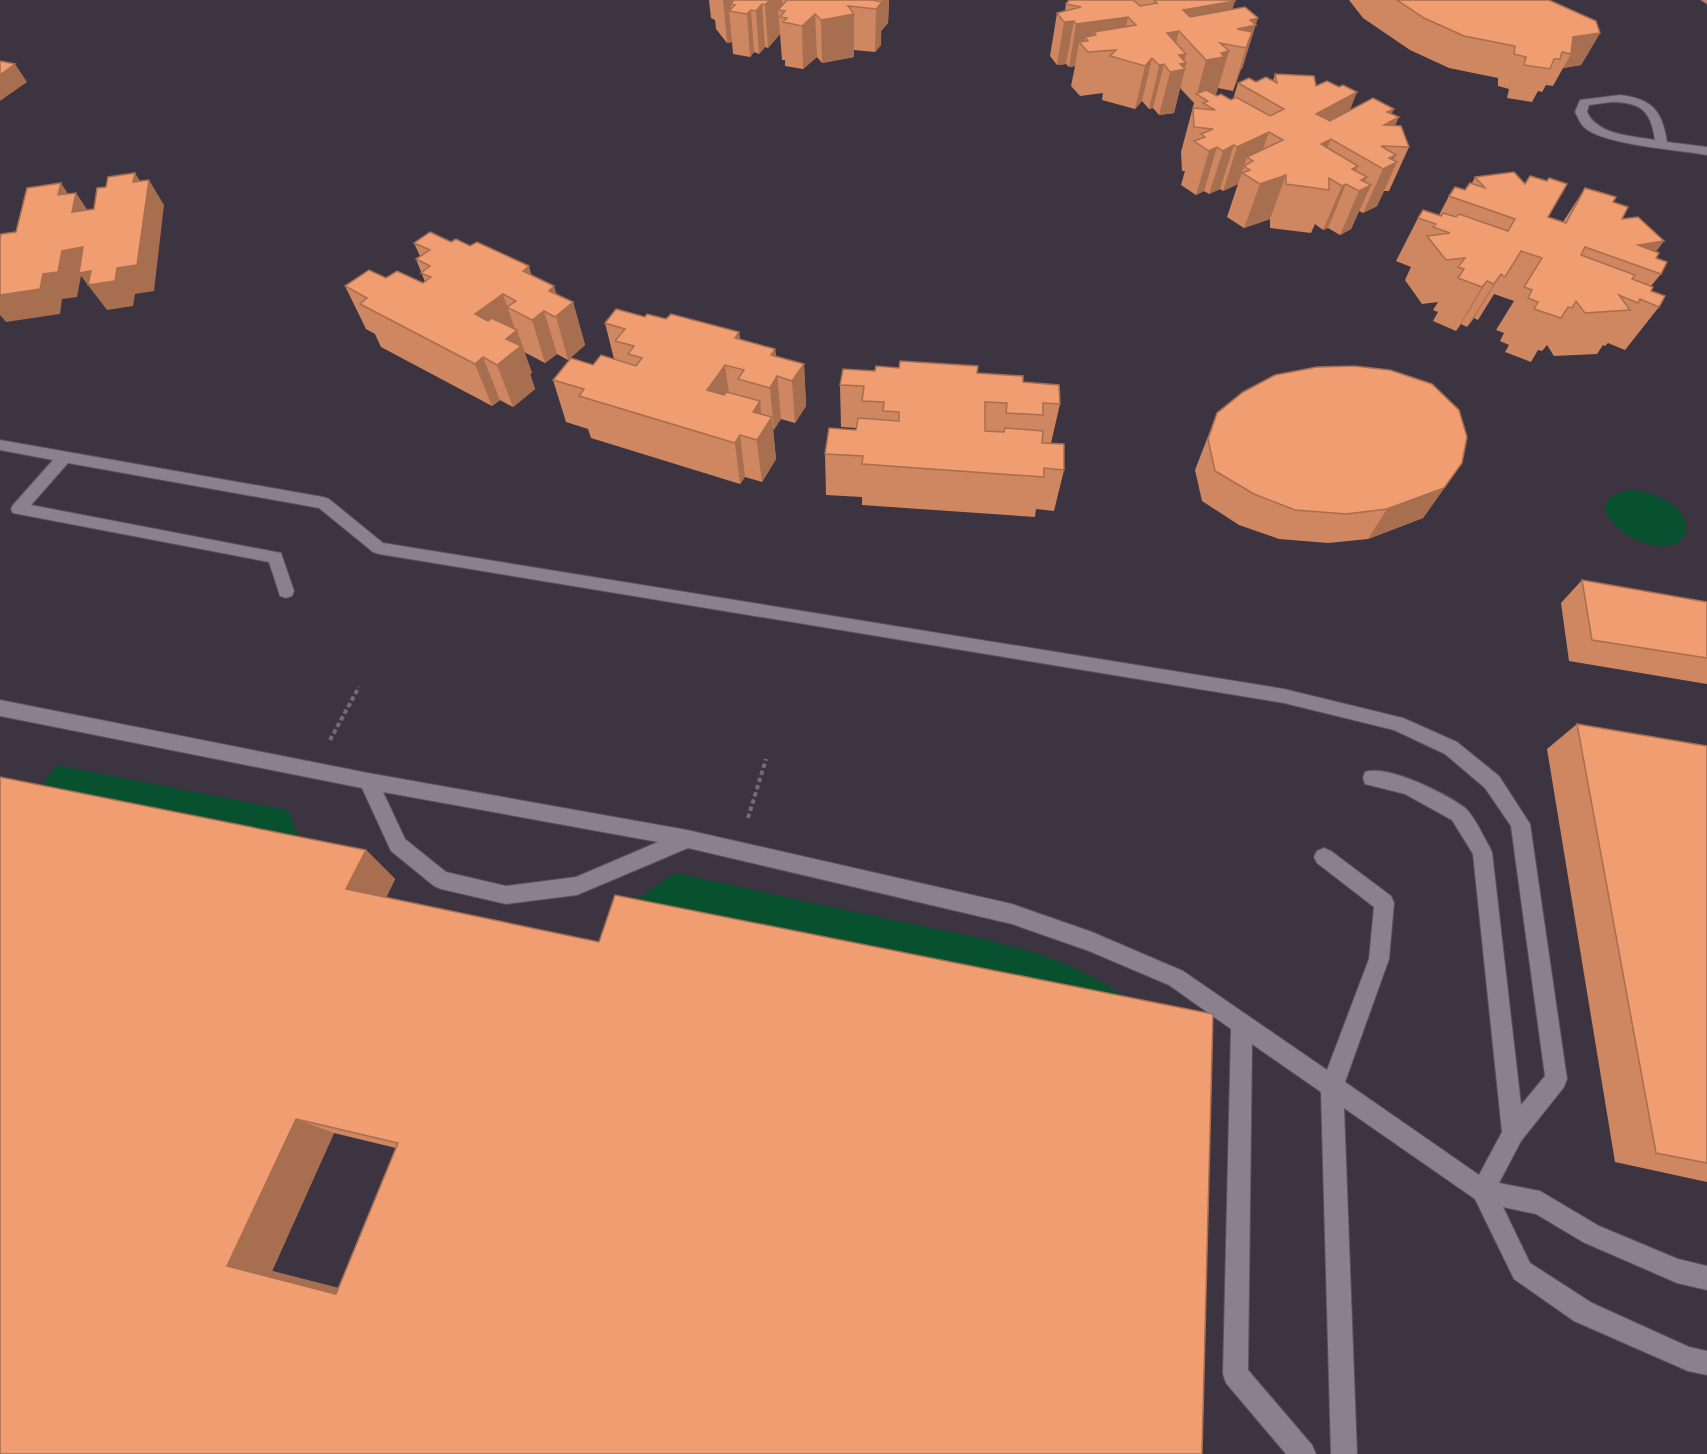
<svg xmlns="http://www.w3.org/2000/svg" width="1707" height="1454" font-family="Overpass,sans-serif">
  <rect width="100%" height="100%" fill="#3d3441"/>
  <g fill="#07512e">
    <path d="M1632 490C1649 492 1666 497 1678 510 1696 530 1683 548 1658 546 1623 543 1574 497 1632 490Z"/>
    <path d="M57 765 288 810 301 843 36 793Z"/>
    <path d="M675 873C746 888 817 904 889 919 968 936 1066 949 1131 1003L630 904Z"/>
  </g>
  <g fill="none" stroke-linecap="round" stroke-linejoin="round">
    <g stroke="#59525d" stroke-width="2">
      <g id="lane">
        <path d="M1620 95C1652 99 1662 110 1667 142L1707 147V155C1679 150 1605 145 1585 128 1580 124 1578 117 1575 112L1580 100ZM1611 102C1640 102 1651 110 1655 140 1633 136 1597 135 1587 112L1589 105Z"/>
        <path d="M0 440 323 497 329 499 383 543 1284 689 1403 718 1457 742 1499 776 1530 824 1567 1079 1564 1087 1521 1141 1499 1183 1540 1191 1599 1226 1678 1259 1707 1266V1290L1677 1283 1583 1242 1536 1214 1503 1207 1530 1263 1592 1303 1689 1347 1707 1351V1375L1688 1371 1574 1321 1514 1279 1475 1199 1344 1108 1357 1454H1331L1321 1092 1252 1044 1248 1370 1312 1445 1316 1454H1286L1226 1383 1223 1374 1231 1029 1169 985 1089 951 1012 924 688 848 577 895 506 904 441 889 434 886 391 851 362 788 0 716V700L368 773 687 830 1012 904 1092 932 1183 971 1327 1070 1369 959 1374 907 1317 863 1314 857 1317 851 1324 848 1331 851 1391 896 1394 903 1389 959 1345 1082 1479 1175 1502 1132 1473 854 1452 820 1405 794 1365 784 1363 778 1365 772C1387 764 1445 793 1464 807 1474 815 1482 834 1489 846L1492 852 1521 1105 1545 1076 1511 826 1485 788 1445 754 1394 730 1284 703 379 554 373 552 319 508 68 463 31 505 281 553 294 591 292 596 286 598 280 596 269 562 13 513 11 509 13 505 53 460 0 450ZM383 792 658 842 576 877 506 886 446 872 405 839Z"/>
      </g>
    </g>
    <g stroke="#59525d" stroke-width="2">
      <path id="primary" d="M1701 0H1707V4Z"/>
    </g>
    <g stroke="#736b77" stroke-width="4" stroke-dasharray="4.5 3" stroke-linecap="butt">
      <path d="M330 740 359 687"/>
      <path d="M748 818 766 759"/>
    </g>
    <use href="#lane" fill="#8a8190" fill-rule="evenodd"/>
    <use href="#primary" fill="#c1806b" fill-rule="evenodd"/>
  </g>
  <g fill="#ce8761" fill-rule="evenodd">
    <path d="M709 0H889L888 23 881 31V45L875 52 854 50V57L822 63 817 57 803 69 785 66V60H782L780 34 768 48 765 47 759 54 754 52 750 57 733 54 732 42 727 43 716 29 715 20 711 18Z"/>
    <path d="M1069 0H1233L1232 9 1255 25 1242 69H1241L1233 91 1218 88 1215 95 1231 100 1233 99 1238 83 1273 81 1275 74 1316 86 1350 110 1391 114 1395 126 1409 147 1389 191H1384L1377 206 1363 213 1359 211 1351 229 1340 235 1328 228 1323 230 1315 224 1311 233 1270 228V219L1244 228 1227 217 1238 184 1223 191 1220 189 1209 194 1204 191 1196 195 1181 185 1185 171H1182L1181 152 1194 103 1180 88 1174 113 1159 115 1153 108 1149 109 1142 101 1135 109 1102 100 1103 93 1080 96 1071 86 1075 66 1069 67 1066 64 1057 65 1050 56 1057 13 1065 11 1066 4Z"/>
    <path d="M1349 0H1549L1600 33 1581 65 1563 68 1553 86 1546 85 1542 92 1538 91 1532 102 1507 98 1509 89 1498 86V78L1449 68 1410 50 1363 18Z"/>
    <path d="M1475 177 1548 217 1563 222 1585 188 1613 202 1622 219 1656 252V258L1661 274 1651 286V291L1659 307 1625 350 1608 343 1605 346 1603 345 1597 354 1554 356 1547 345 1542 351 1538 350 1531 362 1505 352 1509 345 1500 341 1504 333 1496 330 1514 301 1494 294 1478 320 1474 318 1467 327 1461 324 1456 331 1433 321 1438 312 1433 310 1438 302 1422 304 1405 280 1411 267 1396 261 1418 218 1439 215 1449 196 1465 190 1472 183Z"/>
    <path d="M451 242 532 275 557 294 573 302 585 345 568 360 557 354 545 363 524 352 532 373 530 374 535 389 513 407 500 400 492 406 381 347 375 334 366 329 345 286 386 278 423 283 425 282 416 259 420 256 414 243Z"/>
    <path d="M645 317 666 319 739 332 740 339 775 349 776 356 804 364 806 406 795 423 781 419 773 430 776 459 762 482 745 477 740 484 591 438 588 429 566 422 553 380 614 359 605 323Z"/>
    <path d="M875 371 977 373 1023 382 1060 404 1051 443 1064 470 1054 511 1036 509 1035 517 862 505V497L826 495 825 454 856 430V428L841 427 840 385Z"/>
    <path d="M1217 413 1462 463 1423 518 1368 539 1328 543 1279 539 1239 525 1202 501 1195 470Z"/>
    <path d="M1582 580 1707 602V684L1569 661 1561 603Z"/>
    <path d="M1577 724 1707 746V1182L1615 1162 1547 749Z"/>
    <path d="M366 850 395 879 386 898 1202 1454H0ZM334 1133 396 1148 338 1288 272 1271Z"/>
  </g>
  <g fill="#a76e4f">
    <path d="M723 0H737L731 4V11H729L732 42 727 43Z"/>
    <path d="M770 0H782L783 11 778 10 780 34 768 48 765 5Z"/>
    <path d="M882 0H889L888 23 881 31Z"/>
    <path d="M1235 1 1222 44 1179 31 1169 71 1164 64 1153 108 1149 109 1167 33 1183 10Z"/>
    <path d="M882 2 881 45 875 52 876 9Z"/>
    <path d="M762 4 765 47 759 54 756 11Z"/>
    <path d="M751 10 754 52 750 57 747 14Z"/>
    <path d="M815 14 817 57 803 69 802 26Z"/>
    <path d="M854 14V57L822 63 821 20Z"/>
    <path d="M1128 17 1120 59 1116 50 1094 32 1090 52 1088 41 1085 37 1083 47 1079 42 1075 66 1069 67 1076 24Z"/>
    <path d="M1258 18 1242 69H1241L1233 91 1246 48 1237 29 1250 20Z"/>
    <path d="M1074 21 1066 64 1057 65 1064 22Z"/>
    <path d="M1600 33 1581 65 1563 68 1571 54 1573 37Z"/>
    <path d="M1229 51 1216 95 1197 94 1206 60 1221 53Z"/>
    <path d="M1186 54 1184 63H1186L1185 69 1174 113 1159 115 1170 72 1179 55Z"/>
    <path d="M1152 58 1142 101 1135 109 1145 66Z"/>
    <path d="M15 64 27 82 0 101V75Z"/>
    <path d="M1357 92 1340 136 1331 139 1313 183 1316 114Z"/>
    <path d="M1394 109 1387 124 1399 117 1386 146H1381L1387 112Z"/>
    <path d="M1269 132 1254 176 1253 161 1247 157 1238 184 1223 191 1237 147Z"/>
    <path d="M1234 145 1220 189 1209 194 1223 151Z"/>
    <path d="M1217 147 1204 191 1196 195 1209 151Z"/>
    <path d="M1396 155 1391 165 1397 162 1377 206 1363 213 1383 169 1389 158Z"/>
    <path d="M1358 166 1349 186 1346 184 1328 228 1323 230 1342 186 1352 169Z"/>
    <path d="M135 173 147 192 149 180 164 205 154 291 135 294 133 306 107 310 81 276 77 297 62 299 60 314 6 322 0 315V295L43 274 62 251 83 247 117 268Z"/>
    <path d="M1286 175 1270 219 1244 228 1260 184Z"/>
    <path d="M1367 177 1361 191 1371 185 1351 229 1340 235 1359 191 1361 180Z"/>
    <path d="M61 183 74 203 76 193 93 218 77 219 58 195Z"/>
    <path d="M1664 241 1644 268 1638 245Z"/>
    <path d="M529 266 542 310 523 271Z"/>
    <path d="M1501 274 1474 318 1467 327 1494 284Z"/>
    <path d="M1487 281 1461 324 1456 331 1482 287Z"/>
    <path d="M554 286 562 311 573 302 585 345 568 360 549 291Z"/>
    <path d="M503 294 516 332 517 330 532 373 530 374 535 389 513 407 497 365 475 314Z"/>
    <path d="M544 311 557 354 545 363 532 320Z"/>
    <path d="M739 332 743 370 735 338Z"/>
    <path d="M775 349 781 419 774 430 770 388 771 355Z"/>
    <path d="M483 357 500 400 492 406 475 364Z"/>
    <path d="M804 364 806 406 795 423 792 381Z"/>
    <path d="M725 365 731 407 707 390Z"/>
    <path d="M760 401 763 431 772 417 776 459 762 482 753 412Z"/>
    <path d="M740 435 745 477 740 484 735 443Z"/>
    <path d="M1462 463 1423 518 1368 539 1387 509Z"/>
    <path d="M366 850 395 879 377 916 346 889Z"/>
    <path d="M296 1119 334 1133 272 1271 374 1297 336 1294 227 1266Z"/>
  </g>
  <g fill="#ef9d71" stroke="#a76e4f" stroke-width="1.5" fill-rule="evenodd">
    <path d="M734 0H770L765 5 762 4 756 11 751 10 747 14 729 11 735 5 731 4Z"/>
    <path d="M787 0H872L882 2 876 9 848 6 854 14 821 20 815 14 802 26 783 22 787 18 780 17 785 11 778 10Z"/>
    <path d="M1069 0H1133L1140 6 1157 3 1154 0H1233L1235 1 1183 10 1190 17 1245 7 1258 18 1250 20 1256 25 1237 29 1252 32 1246 48 1220 43 1229 51 1221 53 1224 57 1206 60 1179 31 1167 33 1186 54 1179 55 1186 63 1180 64 1185 69 1170 72 1164 64 1159 65 1152 58 1145 66 1110 56 1116 50 1088 52 1079 42 1088 41 1085 37 1096 35 1094 32 1136 25 1128 17 1076 24 1074 21 1064 22 1057 13 1081 7 1066 4Z"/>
    <path d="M1397 0H1549L1596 21 1600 33 1573 37 1571 54 1562 52 1560 59H1554L1550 69 1524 65 1526 57 1514 54 1515 46 1464 36 1424 18Z"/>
    <path d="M0 61 15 64 0 75Z"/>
    <path d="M1275 74 1314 76 1316 86 1327 81 1339 87 1343 85 1357 92 1316 114 1330 121 1373 98 1394 109 1387 112 1399 117 1384 125 1401 126 1409 147 1381 146 1396 155 1389 158 1397 162 1383 169 1331 139 1321 144 1358 166 1352 169 1367 177 1361 180 1371 185 1359 191 1346 184 1342 186 1329 178V190L1286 184V175L1260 184 1242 173 1250 170 1244 166 1253 161 1247 157 1283 140 1269 132 1237 147 1234 145 1223 151 1217 147 1209 151 1194 141 1205 137 1201 134 1213 129 1194 127 1193 108 1215 110 1203 103 1208 101 1196 94 1206 90 1217 96 1221 94 1231 100 1236 97 1270 116 1284 109 1238 83 1249 78 1256 82 1266 77 1277 83Z"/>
    <path d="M1514 172 1525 184 1530 176 1547 181 1549 178 1567 184 1548 217 1566 223 1585 188 1616 197 1613 202 1628 207 1622 219 1638 217 1664 241 1638 245 1659 253 1656 258 1667 262 1661 274 1585 247 1581 255 1635 275 1632 279 1653 287 1651 291 1665 296 1659 307 1640 299 1638 303 1619 295 1630 310 1585 313 1576 301 1572 308 1568 307 1561 318 1534 309 1538 302 1528 298 1532 290 1524 287 1542 258 1521 251 1505 277 1501 274 1494 284 1487 281 1482 287 1458 278 1464 269 1458 267 1465 258 1446 260 1427 236 1450 233 1433 227 1436 224 1418 218 1423 210 1441 216 1443 213 1456 217 1459 214 1508 231 1515 219 1449 196 1455 187 1465 190 1470 183 1485 188 1475 177Z"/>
    <path d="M135 173 133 182 149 180 137 265 117 268 115 281 88 285 91 271 79 273 83 247 62 251 58 272 43 274 40 289 0 295V238L1 234 16 232 27 188 61 183 58 195 76 193 72 212 94 209 97 188 106 187 108 177Z"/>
    <path d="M430 232 451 242 456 239 470 246 477 242 529 266 523 271 554 286 549 291 573 302 555 317 544 311 532 320 507 307 516 301 503 294 475 314 488 321 491 318 517 330 506 339 521 346 497 365 483 357 475 364 360 304 367 298 345 286 369 270 386 278 397 271 423 283 431 277 421 273 430 266 416 259 430 250 414 243Z"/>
    <path d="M616 309 645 317 647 314 666 319 671 314 739 332 735 338 775 349 771 355 804 364 792 381 777 376 770 388 738 379 744 370 725 365 707 390 724 395 727 392 760 401 753 412 772 417 757 440 740 435 735 443 579 396 584 389 553 380 571 358 593 365 601 355 636 366 642 358 628 354 634 346 615 341 625 329 605 323Z"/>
    <path d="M900 361 978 366 977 373 1023 376V382L1059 385 1060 404 1043 403V415L1006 413 1007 403 985 402V431L1004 432 1005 428 1043 431 1042 443 1064 444V470L1044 468V477L862 464 863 456 825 454 829 428 856 430 858 418 899 421V412L883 411 884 402 862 401 864 386 840 385 843 369 875 371 876 366 899 368Z"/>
    <path d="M1354 366 1390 370 1432 384 1459 410 1467 437 1462 463 1444 488 1387 509 1346 514 1295 510 1254 494 1215 471 1208 439 1217 413 1243 392 1275 375 1317 367Z"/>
    <path d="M1582 580 1707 602V658L1592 640Z"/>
    <path d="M1577 724 1707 746V1163L1656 1153Z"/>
    <path d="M0 777 366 850 346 889 599 942 615 895 1213 1014 1202 1454H0ZM296 1119 398 1143 336 1294 227 1266Z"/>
  </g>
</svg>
